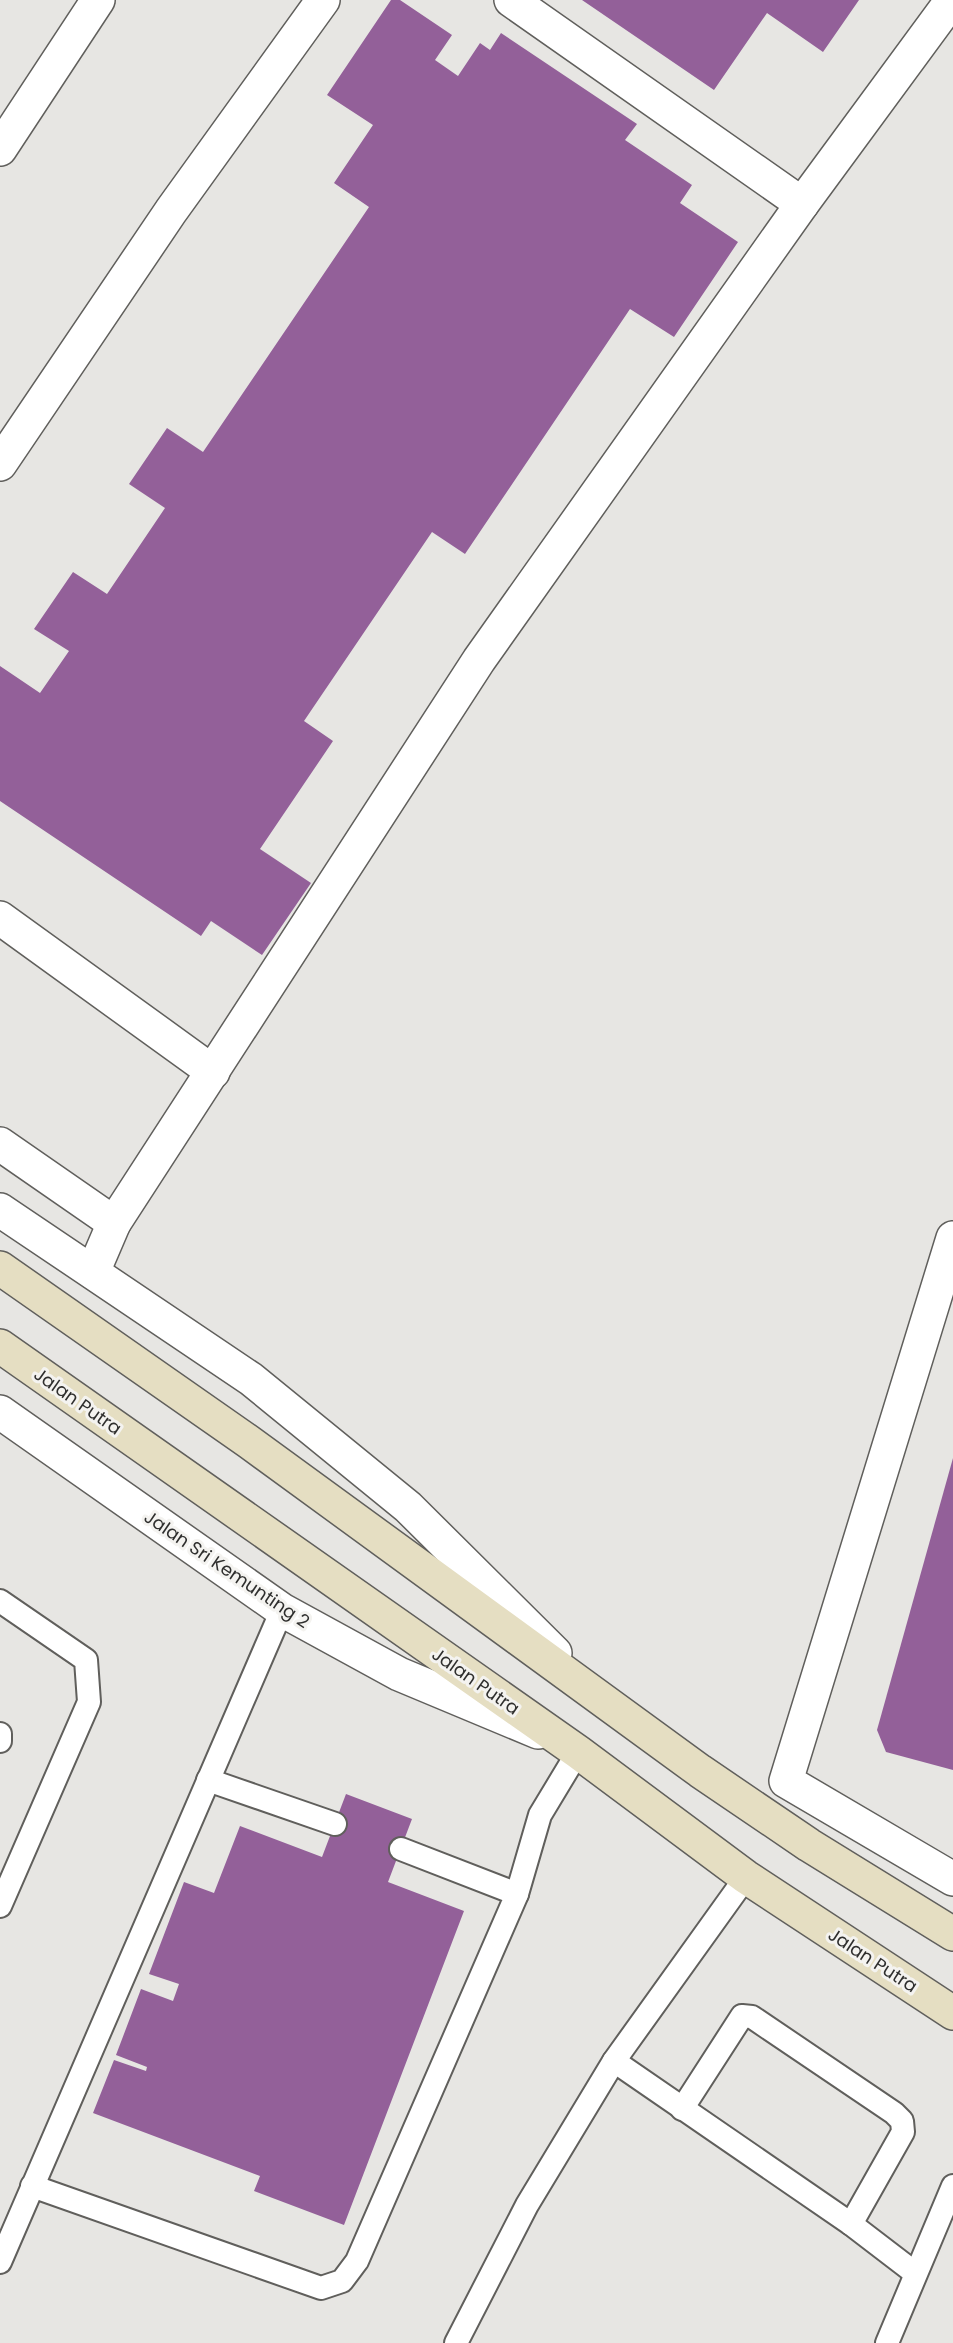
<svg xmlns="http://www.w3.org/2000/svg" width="953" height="2343" font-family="Poppins,sans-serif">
  <rect width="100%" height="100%" fill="#e7e6e3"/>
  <g fill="#936099">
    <path d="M391 0H400L452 35 435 60 458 76 480 43 490 50 501 33 637 124 625 140 692 185 680 203 738 242 674 337 630 309 465 554 432 532 304 721 333 741 260 849 311 883 262 955 211 921 201 936 0 801V666L40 693 69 651 34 629 73 572 107 594 165 508 129 484 167 428 203 452 369 207 334 183 373 125 327 95Z"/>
    <path d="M582 0H859L823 52 767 13 714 90Z"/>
    <path d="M953 1458V1770L886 1752 877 1730Z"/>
    <path d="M346 1794 412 1819 388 1882 464 1911 344 2225 254 2191 260 2176 93 2113 114 2060 146 2071 147 2067 116 2055 141 1989 173 2001 179 1984 149 1974 184 1882 214 1893 240 1826 322 1857Z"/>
  </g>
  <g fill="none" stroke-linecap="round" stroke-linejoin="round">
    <g stroke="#605f5c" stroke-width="26">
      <g id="service">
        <path d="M0 1601 86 1660 89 1702 0 1906"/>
        <path d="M0 1734V1741"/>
        <path d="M208 1780 335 1824"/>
        <path d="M517 1894 540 1815 578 1752"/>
        <path d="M614 2061 851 2224 915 2273"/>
        <path d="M682 2109 742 2016 752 2017 894 2113 902 2121 903 2132 851 2224"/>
        <path d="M32 2186 321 2288 342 2281 357 2261 517 1894 401 1849"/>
        <path d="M0 2262 282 1610"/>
        <path d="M456 2343 527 2205 614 2061 746 1877"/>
        <path d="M887 2343 953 2186"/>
      </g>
    </g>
    <g stroke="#605f5c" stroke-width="36">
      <g id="minor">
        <path d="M511 0 802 204"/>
        <path d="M0 149 98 0"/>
        <path d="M0 464 171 211 323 0"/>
        <path d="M0 918 213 1072"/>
        <path d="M0 1144 114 1223"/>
        <path d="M0 1210 251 1379 408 1507 555 1653"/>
        <path d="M953 1238 786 1781 953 1879"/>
        <path d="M93 1272 114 1223 479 660 802 204 952 0"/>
        <path d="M0 1412 282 1610 399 1674 538 1732"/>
      </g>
    </g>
    <g stroke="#605f5c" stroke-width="36">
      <g id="secondary">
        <path d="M0 1268 249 1442 700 1771 809 1845 953 1934"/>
        <path d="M0 1346 578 1752 746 1877 953 2013"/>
      </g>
    </g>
    <use href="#service" stroke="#fff" stroke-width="22"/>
    <use href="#minor" stroke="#fff" stroke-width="33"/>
    <use href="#secondary" stroke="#e5dec2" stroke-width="33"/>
  </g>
  <g text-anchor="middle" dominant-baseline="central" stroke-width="6" stroke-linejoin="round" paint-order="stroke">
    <g font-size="18" fill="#2f2f2e" stroke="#f4f3f0">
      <text transform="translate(78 1401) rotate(35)">Jalan Putra</text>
      <text transform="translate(227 1569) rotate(34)">Jalan Sri Kemunting 2</text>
      <text transform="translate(476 1681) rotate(35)">Jalan Putra</text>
      <text transform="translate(873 1960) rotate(33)">Jalan Putra</text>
    </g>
  </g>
</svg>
